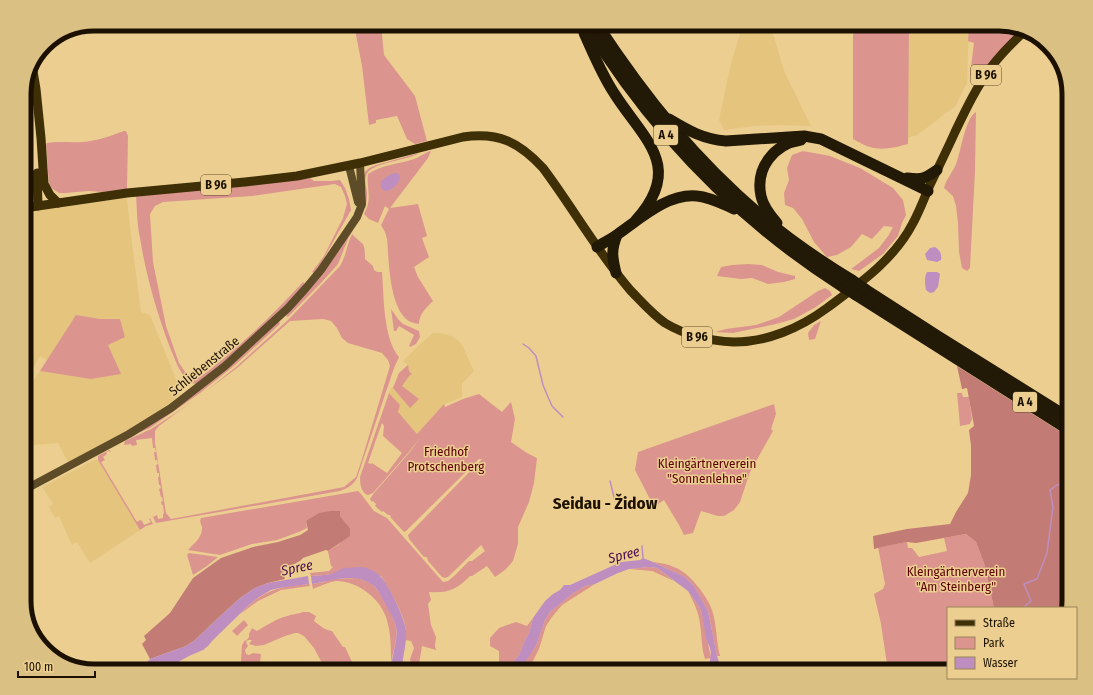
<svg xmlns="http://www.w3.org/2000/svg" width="1093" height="695" font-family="'Fira Sans Condensed',sans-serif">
  <rect width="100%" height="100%" fill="#eccf90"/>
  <g fill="#e5c47e">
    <path d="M743 24H772L773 34 785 73 811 126 779 125 754 126 724 130 719 120 730 67Z"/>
    <path d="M909 24H969L967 83 955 107 944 114 936 121 917 135 907 138Z"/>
    <path d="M127 198 131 235 141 312 150 315 178 384 179 394 173 401 129 430 68 462 58 443 24 446V395L47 360 40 356 24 384V212Z"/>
    <path d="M433 333H440L451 336 459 341 462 345 474 371 462 384V397L444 404 417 434 398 412 400 405 389 393 391 388 394 386 399 373 408 365 403 361 417 347Z"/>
    <path d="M94 460H98L140 530 90 563 77 542 72 545 59 516 55 518 49 507 53 504 42 487Z"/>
  </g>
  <g fill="#db958e" fill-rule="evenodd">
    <path d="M354 24H381L384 55 415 96 427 141 415 144 407 139 397 116 376 120V123L369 125 362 66Z"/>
    <path d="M853 24H909L908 144C897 147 882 151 870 147 865 146 859 142 853 139Z"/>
    <path d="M969 24H999L1021 31 978 80 970 75 974 43 968 41Z"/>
    <path d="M976 112 975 171 970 268 967 271 962 268 959 252 958 223 956 206 953 196 944 188C946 179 953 172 956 164 961 152 965 118 976 112Z"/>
    <path d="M124 131H126L128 136 127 189 102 192 89 191 65 193H59L54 190 49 185 46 144 47 143C59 141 70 143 82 142 97 141 110 136 124 131Z"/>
    <path d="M24 148 27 149C33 164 34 179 24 193Z"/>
    <path d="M431 151 428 158 390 208 418 204 427 236 422 238 429 257 414 267 418 277 433 301C426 308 419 314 419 324 414 323 409 322 405 318 389 301 389 261 387 239L385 232 381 225 389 209 385 206 378 223 369 219 364 214C373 198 366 189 368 174 381 165 399 164 414 159 420 157 424 153 431 151Z"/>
    <path d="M803 151 830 156 860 168 893 188 903 200 906 215 902 223 898 236 883 254 859 271 851 269 879 248 888 236 893 227 884 226 872 239 862 234 851 247 837 255 827 257 814 242 802 219 793 208 785 205 784 193 789 180 787 168 792 155Z"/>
    <path d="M419 153C408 161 369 162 366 176 364 182 367 188 367 194 367 199 366 205 365 210 365 204 366 199 366 194 364 179 359 171 376 165Z"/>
    <path d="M310 178 314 181H331L340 180 345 188 349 199 351 210 319 267 314 273 312 272 324 256 343 218 347 204 345 196 341 187 335 184 252 196 163 202 155 206 150 214 153 262 166 326 179 363 188 376 196 379C209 372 219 362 230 353 256 331 280 307 303 282L305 284 295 296 243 346 198 383C195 384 193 384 190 382 179 374 174 356 169 345 156 310 146 275 140 238 137 224 137 210 136 195L245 186Z"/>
    <path d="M354 228 348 239 338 264 321 283 288 317 286 316 287 314Z"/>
    <path d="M352 234C363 246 365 240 365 259L373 266 374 270 377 272H382C384 296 383 338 399 357L394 368 357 478C353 485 348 488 340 491L156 523 153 517 157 515 158 519 163 518V514L164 513 163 505H162L161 502 163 501 162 497H161L159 489 161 488 160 485H159L158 477H159V473H157L156 465 158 464 157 460H155L154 452H156L155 448H153L152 438 136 440 137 445 132 446 131 444 124 445 125 441 151 429 177 412 201 395 236 367 288 320 340 266C346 256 347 244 352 234ZM323 319 331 321 337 328 342 338 348 343 382 353 388 360 390 366 362 459 356 477 344 487 171 519 166 513 155 443V431L159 426 237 368 290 321Z"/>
    <path d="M748 264 762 265 778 272 795 276V279L784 282 768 284 752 278 741 279 717 276 721 267 732 265Z"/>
    <path d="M825 288 830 291 832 295 816 307 794 319 776 324 733 333 715 332 726 329 756 325 779 317 818 291Z"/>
    <path d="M391 309 398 319 403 324 419 331 420 337 416 344 410 347 409 346 414 335 399 326 396 331H394Z"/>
    <path d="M76 315 100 319H120L125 337 108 345 121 374 91 379 40 371Z"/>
    <path d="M279 321 280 324 235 365 200 393 150 428 138 433C161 418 184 403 206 386 232 366 255 343 279 321Z"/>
    <path d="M821 321 815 339 809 340 808 333 814 325Z"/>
    <path d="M408 365 409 371 412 374 409 376 402 386 419 399 410 408 393 388 399 373Z"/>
    <path d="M389 393 400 405 398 412 417 434 444 404 445 407 463 399 479 394 502 412 511 402 515 419 511 442 527 453 537 458 534 483 529 502 518 527V544L513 561 505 570 495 577 487 566 472 576H470C456 590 449 593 429 592L431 600 428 604 431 625 436 637 435 646 436 650 422 646 418 671 412 670 410 659 414 648 411 641 405 640C405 637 406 634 406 631 405 616 389 588 381 576L331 574 324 575 311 576 310 573 329 571 333 567 331 566 328 551 339 544 350 528 340 516 306 521 307 528 299 532 277 540 252 544 220 555 188 550C193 544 203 537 202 527 201 523 199 522 201 518L358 491 361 494 374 511 387 518 443 582 448 581 454 576 469 561H472L485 551 481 545 448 577 445 578 442 577 428 561 427 557H425L423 556 409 539 408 535 482 459H479L406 531 404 532 391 518 390 515H388L383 511 382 512 375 506 376 504 373 501 372 502 370 499 374 493 409 453 421 437 408 453 373 493 368 495C361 493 360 484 360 477ZM382 423 384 426 383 436 402 453 387 473 372 463 371 464 368 463 378 434Z"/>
    <path d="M957 393H962L963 397H969L972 420 971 421 970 424 960 426Z"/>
    <path d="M774 404 776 414 771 429 773 431 750 472 740 502 734 510 724 516H718L701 511 693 533 684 535 679 525 664 500 654 507 635 470 638 452Z"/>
    <path d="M109 450 111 451 110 452 109 451 106 452 107 454 103 457 105 460 101 462 137 522 140 520 142 521 144 525 151 522 149 519 150 518 153 524 146 526 140 530 98 460V456Z"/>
    <path d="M966 534 976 542 984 563 994 608H948V671H888L881 624 874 594 883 589 885 584 878 547 907 542 908 548H912L919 557 947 551 944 538Z"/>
    <path d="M189 553 218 557 207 566 193 575 187 555Z"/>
    <path d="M653 562C660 563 668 564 674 567 689 572 707 596 712 610 717 625 716 641 720 656H717L708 611 694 586 686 578 681 575Z"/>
    <path d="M649 567 657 568 674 581 652 571 629 569Z"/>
    <path d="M356 578C361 579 367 581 371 583 378 588 395 618 396 626 398 638 393 651 391 663 391 648 391 632 386 617 379 598 358 581 336 581 329 582 320 586 313 589L312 584 324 582 331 579Z"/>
    <path d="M309 584 310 586 281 590 258 601 240 614C264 590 276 587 309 584Z"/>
    <path d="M595 584 562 605 552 617 546 626 539 649 528 671H524L522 665 536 646 545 620 550 612 572 594 585 586Z"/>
    <path d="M688 591 701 610 711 658 705 659C701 647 702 636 700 624 699 612 693 601 688 591Z"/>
    <path d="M303 612H309L316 616 314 621C320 626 325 630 332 631L343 647H345L352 662 355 671H325L324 667 314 648 304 636 298 633H295L285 636 264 645 256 646 249 644 252 640H248L246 642 248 646 245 650 246 654 249 655 253 653 261 654 259 671H244L241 661 242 645 245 640 246 641 249 637V634L252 628 257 631C267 625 276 619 287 616 293 614 298 614 303 612Z"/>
    <path d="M533 618 529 633 524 642 519 655 513 662 510 671H499V651L490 646V638L499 628 516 622 527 626Z"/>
    <path d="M244 620 248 625 237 636 232 631Z"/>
  </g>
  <g fill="#c37c75">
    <path d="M957 366 1069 437V601L1067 608H994L984 563 976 542 966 534 916 543 907 542 886 546 874 549 873 536 907 529 950 524 956 512 968 493 971 475V446L969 430 974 426 967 388 962 389Z"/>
    <path d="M331 511H340V516L350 528V536L328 551 326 550 303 558 300 561 283 570 285 579 268 583 255 588 240 598 215 621 195 640 186 646 150 659 142 644 146 640 144 636 170 613 193 578 221 558 253 547 278 542 300 535 308 530 306 521 319 513Z"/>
  </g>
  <g fill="#bf8ec0">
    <path d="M394 173H397L400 175C401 188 378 200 381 181L388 176Z"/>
    <path d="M935 247C940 250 942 254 941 260L937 262 927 260 925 254 930 248Z"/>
    <path d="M927 272H937L940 274 938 287 934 292 930 293 926 290C925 285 924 277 927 272Z"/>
    <path d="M643 558 653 562 681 575 686 578 694 586 708 611 717 656 722 671H709C709 661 714 651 707 642L701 610 688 591 657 568 649 567 629 569 618 573 595 584 585 586 572 594 550 612 545 620 536 646 523 665 524 671H510L513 662 519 655 524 642 529 633 533 618 545 601 553 594 560 590 564 585H570L621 562 640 560Z"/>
    <path d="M362 567C370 569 376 571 381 577 389 585 405 619 406 631 407 644 402 658 402 671H392C390 656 399 641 396 626 394 618 387 608 384 601 380 595 377 587 371 584 354 572 331 581 312 584L311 576 324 575 331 574 344 568Z"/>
    <path d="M308 576 309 584 279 588 271 590 259 597 249 605 213 640 208 646 203 650 189 656 171 666 167 671H138L150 659 186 646 195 640 215 621 240 598 255 588 268 583Z"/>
  </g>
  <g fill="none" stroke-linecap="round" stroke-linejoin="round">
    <g stroke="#bf8ec0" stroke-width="1.5">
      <path d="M523 344 529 348 536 356 543 385 548 397 552 406 563 417"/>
      <path d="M610 481 615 501"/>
      <path d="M642 546 643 558"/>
      <path d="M1025 608V606L1031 601 1024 584 1037 579 1047 553 1053 507 1050 490 1057 485 1069 482"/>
    </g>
    <g stroke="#5d4c27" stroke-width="8">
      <path d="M349 166 358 202"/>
      <path d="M24 490 129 434 171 408 225 366 288 308 306 288 321 270 357 217 362 204 360 163"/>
    </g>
    <g stroke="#3f2f07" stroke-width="9">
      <path d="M33 71 36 89 41 138 44 184 50 195 58 203"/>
      <path d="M37 173 38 206"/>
      <path d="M24 208 127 193 245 182 297 176 360 163 463 137C499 132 519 142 543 168 573 208 598 253 631 291 642 302 652 314 665 323 685 335 710 341 734 342 767 342 800 328 827 308 859 284 894 260 913 223 919 212 924 199 929 187 938 168 947 150 955 132 966 109 977 86 992 66 1002 53 1013 42 1024 32"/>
    </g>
    <g stroke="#221906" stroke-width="11">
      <path d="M586 24C652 132 736 219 843 287"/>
      <path d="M597 24C645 97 696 161 763 217 791 241 821 261 852 280"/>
      <path d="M584 33C593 53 602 75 614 93 643 139 685 166 636 220"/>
      <path d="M669 119C689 131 703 139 726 141L804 136 821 139 928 191"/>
      <path d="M907 178C922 180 924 179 937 170"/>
      <path d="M777 223C770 215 763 206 761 196 755 168 774 144 801 140"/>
      <path d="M597 247C604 242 612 239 618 234 641 218 668 193 697 196 710 197 723 204 734 209"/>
      <path d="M616 273C612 257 611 250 617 235"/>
      <path d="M865 289 938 336 1069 418"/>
      <path d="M856 295 1069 430"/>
    </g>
    <g stroke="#221906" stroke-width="11">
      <path d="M852 280 865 289"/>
      <path d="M843 287 856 295"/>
    </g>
  </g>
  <g text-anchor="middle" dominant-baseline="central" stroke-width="3" stroke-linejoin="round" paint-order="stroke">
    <g fill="#eccf90" stroke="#5a4a2b" stroke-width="1">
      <rect x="971" y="65" width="30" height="20" rx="3"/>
      <rect x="654" y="125" width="24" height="20" rx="3"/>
      <rect x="201" y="175" width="30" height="20" rx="3"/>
      <rect x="682" y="327" width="30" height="20" rx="3"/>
      <rect x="1013" y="392" width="24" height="20" rx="3"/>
    </g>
    <g font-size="12" font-weight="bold" fill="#1c1100">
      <text x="986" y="75">B 96</text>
      <text x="666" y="135">A 4</text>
      <text x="216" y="185">B 96</text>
      <text x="697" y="337">B 96</text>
      <text x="1025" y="402">A 4</text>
    </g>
    <g font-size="13" fill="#1c1100" stroke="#eccf90">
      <text transform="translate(204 366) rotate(-39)">Schliebenstraße</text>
    </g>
    <g font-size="13" fill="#5c0108" stroke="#eccf90">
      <text x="446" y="451">Friedhof<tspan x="446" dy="15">Protschenberg</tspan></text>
      <text x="707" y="463">Kleingärtnerverein<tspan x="707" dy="15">"Sonnenlehne"</tspan></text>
      <text x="956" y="571">Kleingärtnerverein<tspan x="956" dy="15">"Am Steinberg"</tspan></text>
    </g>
    <g font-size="14" font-style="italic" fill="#4a0d4d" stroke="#eccf90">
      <text transform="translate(624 555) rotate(-14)">Spree</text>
      <text transform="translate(297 568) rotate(-12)">Spree</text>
    </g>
    <g font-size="17" font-weight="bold" fill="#1c1100" stroke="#eccf90">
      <text x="605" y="503">Seidau - Židow</text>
    </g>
  </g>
  <path d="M0 0H1093V695H0ZM94 31H999A63 63 0 0 1 1062 94V601A63 63 0 0 1 999 664H94A63 63 0 0 1 31 601V94A63 63 0 0 1 94 31Z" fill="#dbc084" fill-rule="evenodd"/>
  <path fill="none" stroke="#1c1100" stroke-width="5" d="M94 31H999A63 63 0 0 1 1062 94V601A63 63 0 0 1 999 664H94A63 63 0 0 1 31 601V94A63 63 0 0 1 94 31Z"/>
  <rect x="947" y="607" width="130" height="72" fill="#eccf90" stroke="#998356"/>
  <rect x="955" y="620" width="20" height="6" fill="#3f2f07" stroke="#998356"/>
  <text x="983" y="627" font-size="12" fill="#1c1100">Straße</text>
  <rect x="955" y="637" width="20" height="12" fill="#db958e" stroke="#998356"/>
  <text x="983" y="647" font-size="12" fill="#1c1100">Park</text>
  <rect x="955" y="657" width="20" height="12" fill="#bf8ec0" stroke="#998356"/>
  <text x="983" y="667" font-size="12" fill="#1c1100">Wasser</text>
  <path d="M18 671v6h77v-6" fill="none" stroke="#1c1100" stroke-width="2"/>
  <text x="24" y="671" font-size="12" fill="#1c1100" stroke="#eccf90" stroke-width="3" paint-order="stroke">100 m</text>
</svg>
